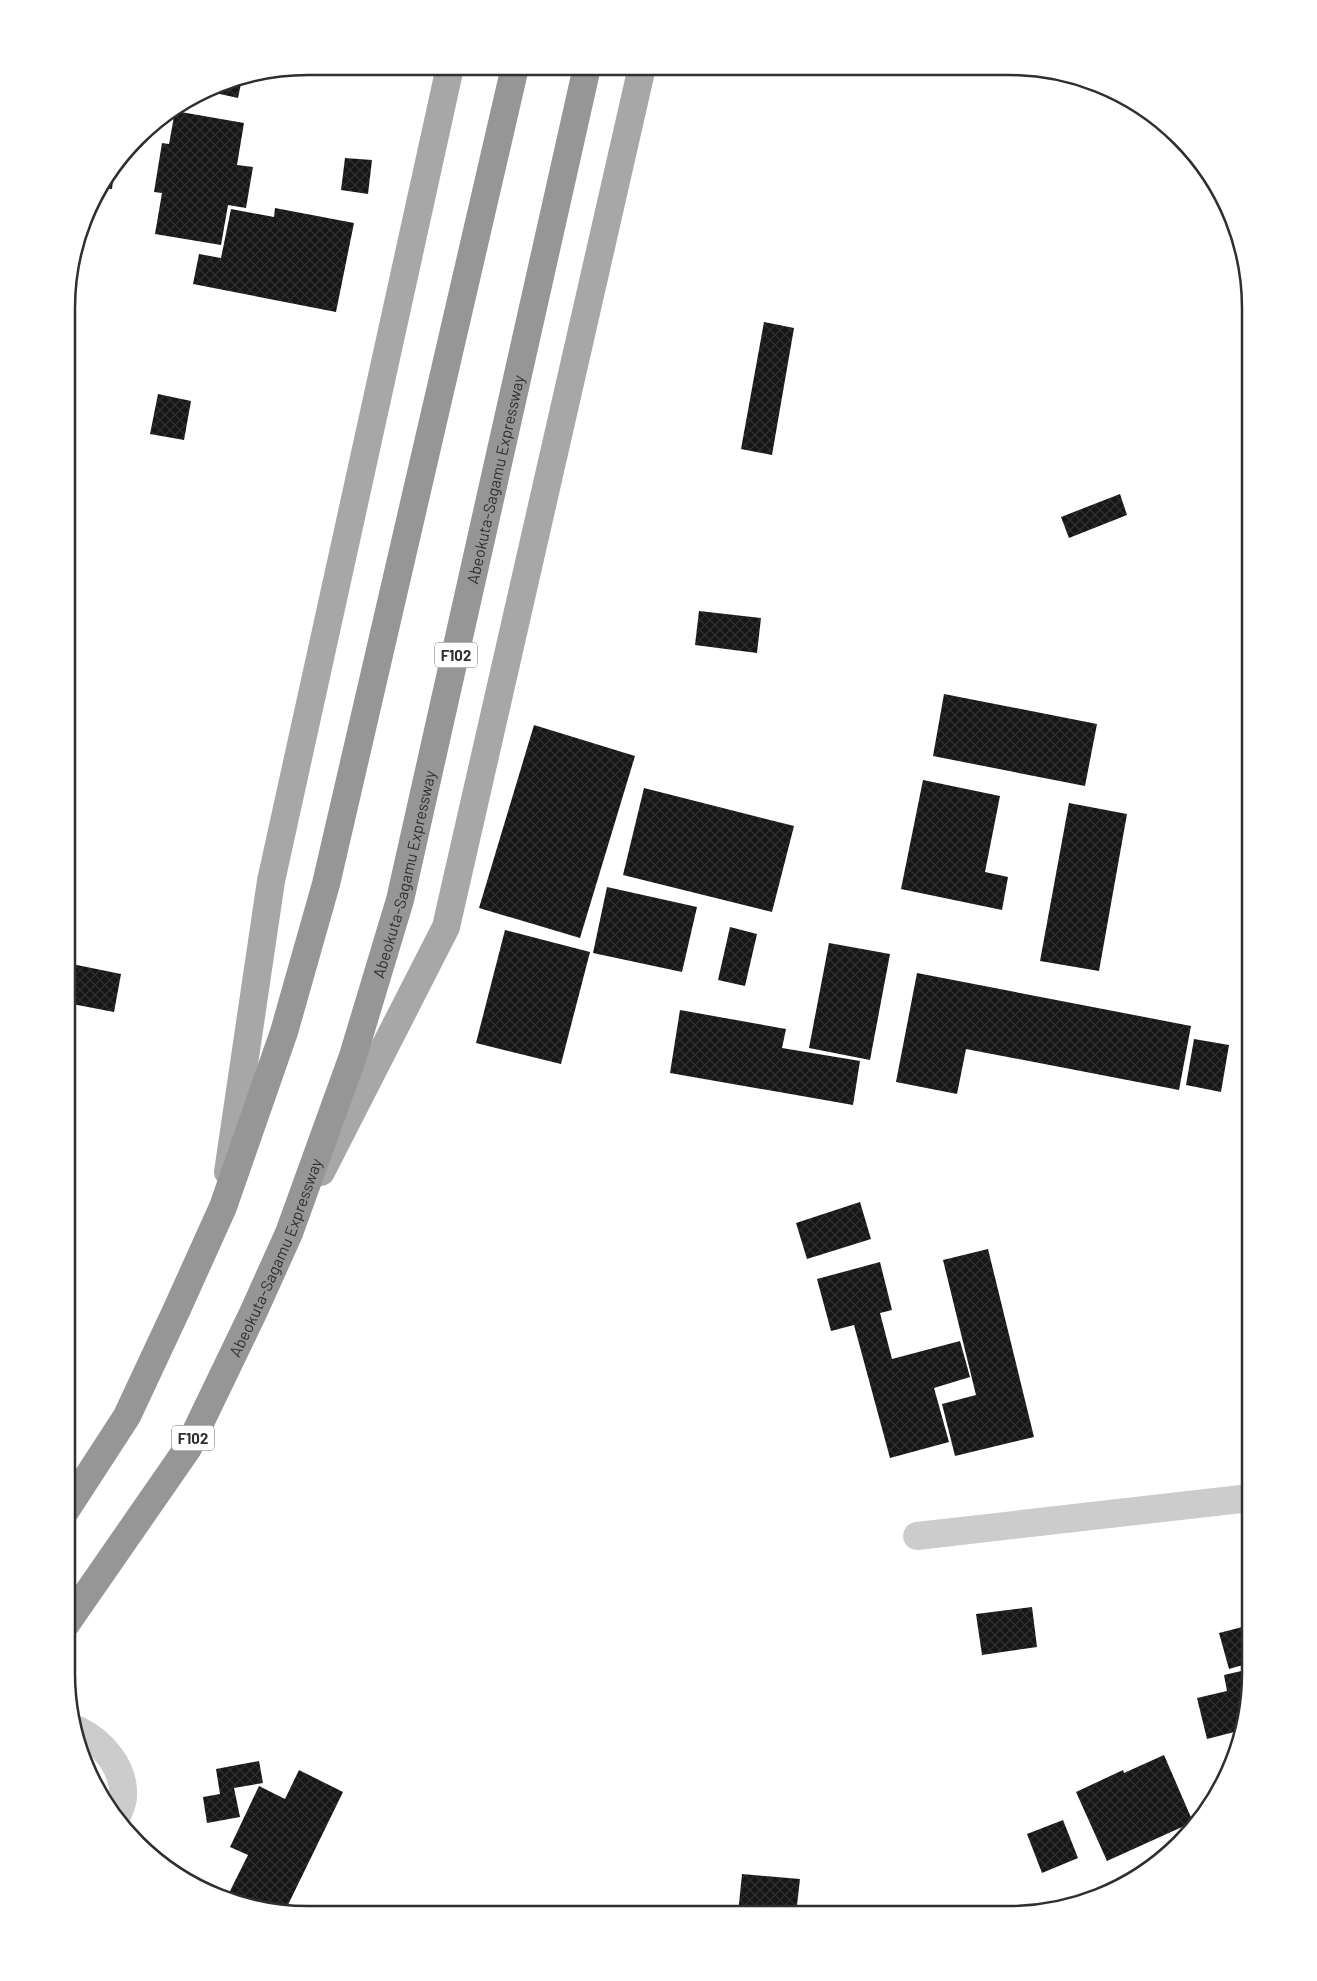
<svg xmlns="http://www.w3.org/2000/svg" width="1317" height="1981" font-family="Barlow,sans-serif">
  <defs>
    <pattern id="building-cross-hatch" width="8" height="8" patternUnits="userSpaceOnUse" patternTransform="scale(1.25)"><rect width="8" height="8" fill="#161616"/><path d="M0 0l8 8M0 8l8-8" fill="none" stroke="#303030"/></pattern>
  </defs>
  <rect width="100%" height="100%" fill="#fff"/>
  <g fill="url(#building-cross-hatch)">
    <path d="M242 79 238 98 206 91 216 85Z"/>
    <path d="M175 111 244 123 237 165 253 167 246 208 228 205 221 245 155 234 162 193 154 192 162 143 169 144Z"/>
    <path d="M345 158 372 160 368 194 341 190Z"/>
    <path d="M114 172 112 189 101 188Z"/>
    <path d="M275 208 354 223 336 312 193 284 199 254 221 258 231 209 274 217Z"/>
    <path d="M764 322 794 328 772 455 741 449Z"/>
    <path d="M158 394 191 401 184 440 150 434Z"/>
    <path d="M1120 494 1127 515 1069 538 1061 517Z"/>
    <path d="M699 611 761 618 757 653 695 645Z"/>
    <path d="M944 694 1097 724 1085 786 933 756Z"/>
    <path d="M534 725 635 756 580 938 479 908Z"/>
    <path d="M923 780 1000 796 985 872 1008 877 1002 910 901 889Z"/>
    <path d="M644 788 794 826 772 912 623 875Z"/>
    <path d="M1069 803 1127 814 1099 971 1040 961Z"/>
    <path d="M607 887 697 907 682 972 593 953Z"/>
    <path d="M730 927 757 934 745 986 718 980Z"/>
    <path d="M505 930 590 952 561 1064 476 1043Z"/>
    <path d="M829 943 890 954 870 1060 809 1048Z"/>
    <path d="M67 963 121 974 114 1012 67 1003Z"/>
    <path d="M917 973 1191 1026 1179 1090 966 1049 957 1094 896 1082Z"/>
    <path d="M680 1010 786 1029 782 1048 860 1061 853 1105 670 1073Z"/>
    <path d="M1194 1039 1229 1045 1221 1092 1186 1085Z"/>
    <path d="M860 1202 871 1239 807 1259 796 1223Z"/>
    <path d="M988 1249 1034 1437 955 1456 942 1404 976 1395 943 1260Z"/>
    <path d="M880 1262 892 1310 880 1313 892 1359 960 1341 970 1377 934 1388 949 1442 890 1458 854 1325 831 1331 817 1279Z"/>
    <path d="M1032 1607 1037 1647 982 1655 976 1614Z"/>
    <path d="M1250 1625V1663L1229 1669 1219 1633Z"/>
    <path d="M1250 1669V1689L1242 1730 1207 1739 1197 1698 1227 1691 1224 1675Z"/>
    <path d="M1164 1755 1193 1822 1107 1861 1076 1792 1123 1770 1124 1773Z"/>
    <path d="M259 1761 263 1783 234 1788 240 1817 207 1823 203 1797 220 1794 216 1769Z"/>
    <path d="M299 1770 343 1792 284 1913 226 1899 248 1855 230 1847 259 1786 285 1799Z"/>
    <path d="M1063 1820 1078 1858 1042 1873 1027 1834Z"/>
    <path d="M742 1874 800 1879 796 1914H738Z"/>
  </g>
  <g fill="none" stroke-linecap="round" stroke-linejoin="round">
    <g stroke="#ccc" stroke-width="28">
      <path d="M917 1536 1250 1498"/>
      <path d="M78 1730C102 1742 125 1767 123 1797 123 1804 118 1812 116 1819"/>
    </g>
    <g stroke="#a7a7a7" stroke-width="28">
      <path d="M228 1172 271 881 450 67"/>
      <path d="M321 1172 446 927 642 67"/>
    </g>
    <g stroke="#969696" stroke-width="28">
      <path d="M66 1510 127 1416 177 1309 223 1207 284 1032 326 884 515 67"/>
      <path id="s1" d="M66 1624 188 1448 253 1313 289 1233 353 1056 400 900 587 67"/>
    </g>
  </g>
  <g text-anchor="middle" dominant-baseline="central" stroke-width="5" stroke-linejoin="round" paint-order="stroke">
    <g fill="#fff" stroke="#6d6d6d" stroke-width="1">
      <rect x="435" y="642.5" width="42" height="25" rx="4"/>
      <rect x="172" y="1425.5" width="42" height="25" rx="4"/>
    </g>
    <g font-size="15" font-weight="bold" fill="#2f2f2f">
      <text x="456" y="655">F102</text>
      <text x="193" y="1438">F102</text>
    </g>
    <g font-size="16" fill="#2f2f2f" stroke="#fff">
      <text stroke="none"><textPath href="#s1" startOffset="1234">Abeokuta-Sagamu Expressway</textPath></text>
      <text stroke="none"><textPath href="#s1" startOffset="829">Abeokuta-Sagamu Expressway</textPath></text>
      <text stroke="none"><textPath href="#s1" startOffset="424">Abeokuta-Sagamu Expressway</textPath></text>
    </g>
  </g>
  <path d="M0 0H1317V1981H0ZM308 75H1009A233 233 0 0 1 1242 308V1673A233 233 0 0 1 1009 1906H308A233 233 0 0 1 75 1673V308A233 233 0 0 1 308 75Z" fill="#fff" fill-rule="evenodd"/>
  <path fill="none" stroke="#2f2f2f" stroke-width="2.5" d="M308 75H1009A233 233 0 0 1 1242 308V1673A233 233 0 0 1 1009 1906H308A233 233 0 0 1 75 1673V308A233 233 0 0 1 308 75Z"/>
</svg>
